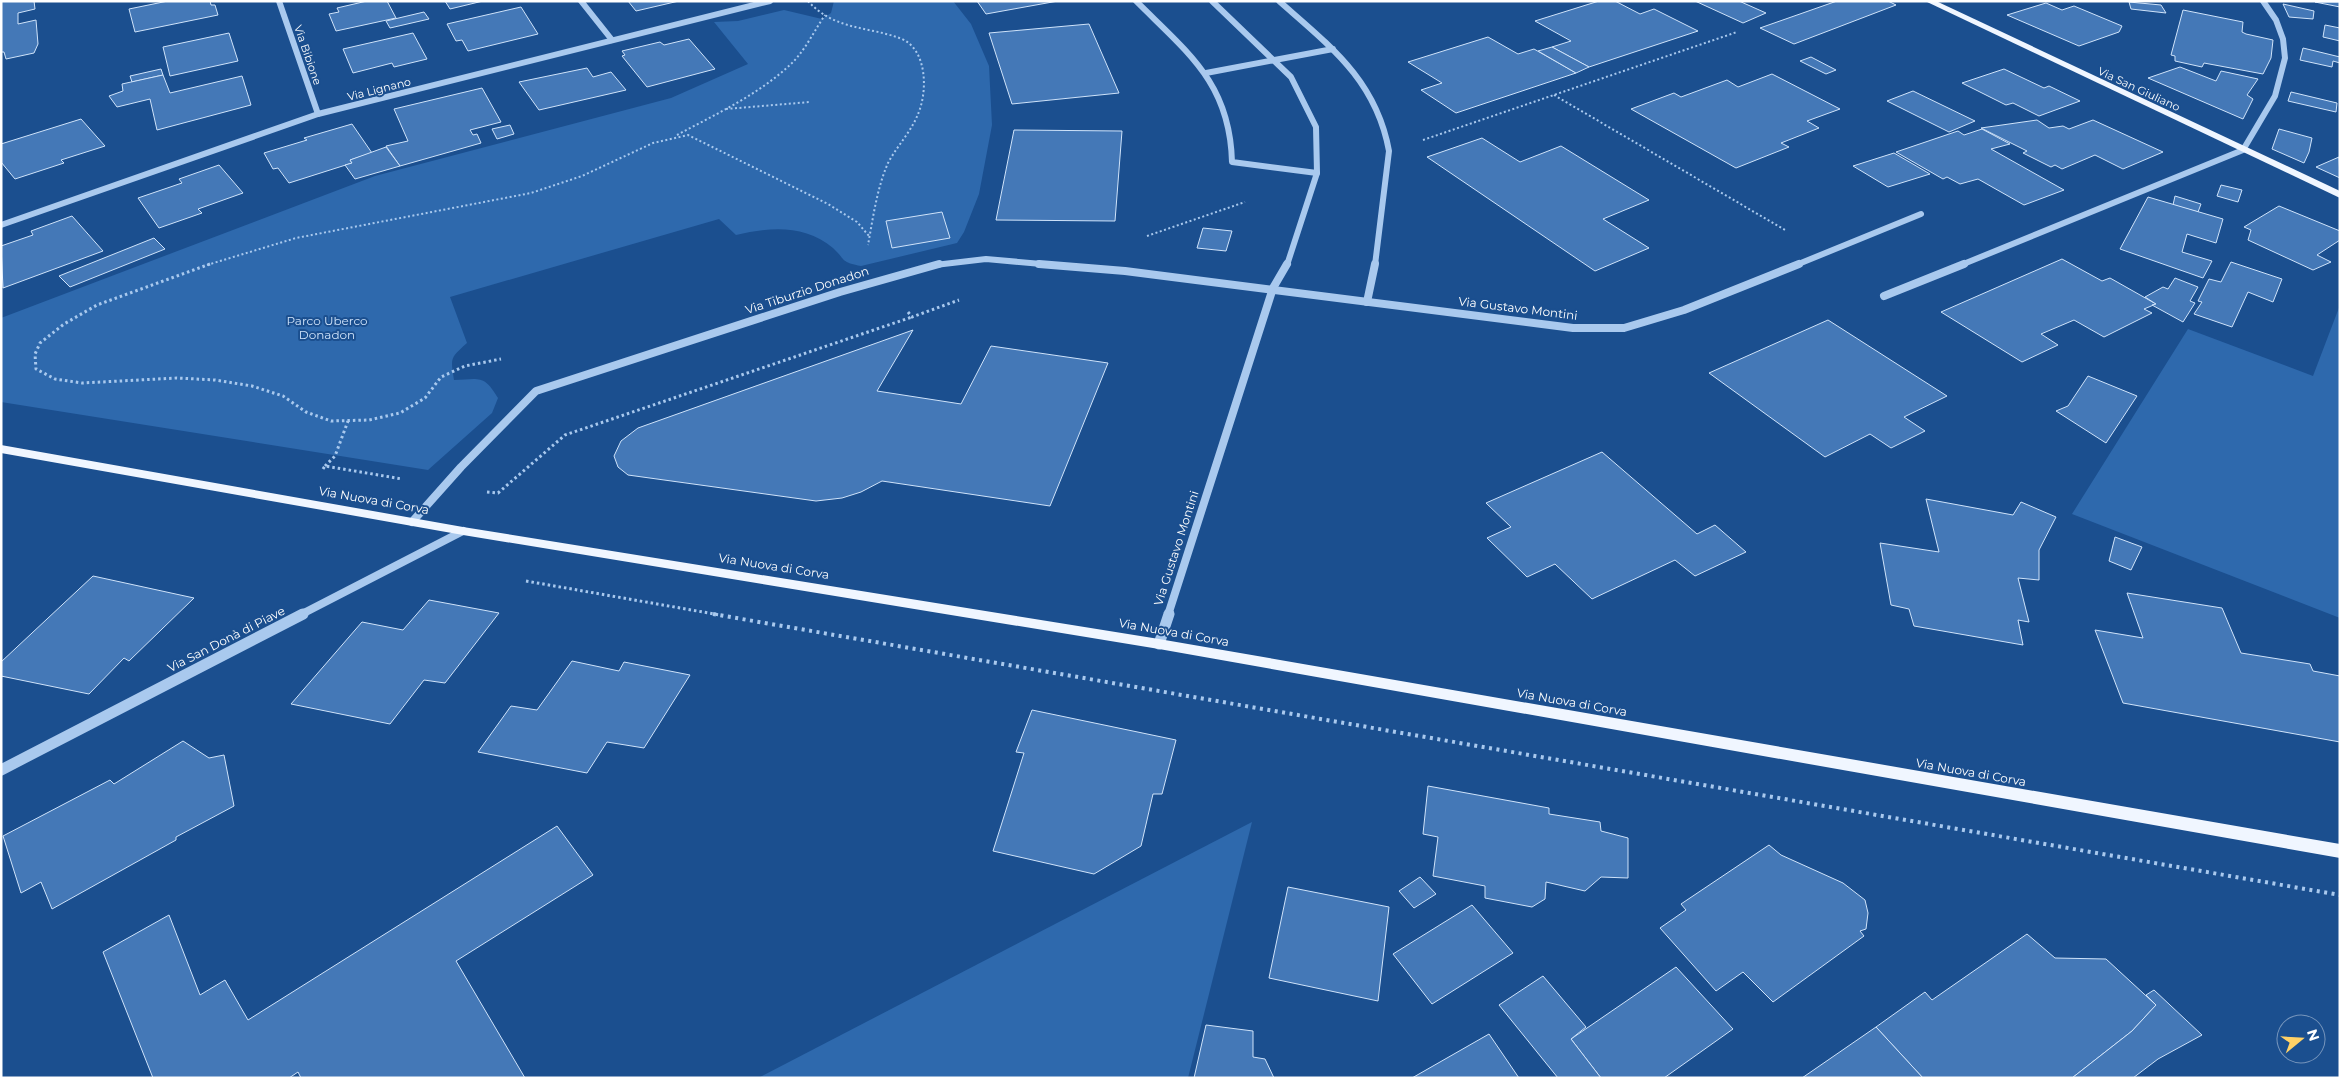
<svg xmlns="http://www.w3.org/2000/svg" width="2341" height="1079" font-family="Montserrat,sans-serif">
  <rect width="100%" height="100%" fill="#1b4f8f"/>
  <g fill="#2e69ad">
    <path d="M834 1H953L971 24 989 66 992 125 979 194 964 232 957 243 861 266C840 262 846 260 833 248 805 224 769 227 736 235L719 219 450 297 467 343C449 359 451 358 454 380 479 379 484 374 498 398L492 413 428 470 1 402V318L375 176 671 98 748 64 714 22 738 21 784 10 822 19 831 13Z"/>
    <path d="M2340 305V618L2072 514 2188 329 2313 376Z"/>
    <path d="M1252 822 1188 1078H758Z"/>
  </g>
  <g fill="#4478b7" stroke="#cfe3fa">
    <path d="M1 1H34L35 9 18 13V24L36 20 38 44 34 53 6 59 4 52H1Z"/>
    <path d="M168 1H210L211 5H215L218 15 135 32 129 9Z"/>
    <path d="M367 1H387L396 18 336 31 329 14 339 12 337 8Z"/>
    <path d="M445 1H483L450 9Z"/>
    <path d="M628 1H679L636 11Z"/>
    <path d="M977 1H1058L986 14Z"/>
    <path d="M1599 1H1615L1640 14 1654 9 1698 31 1589 67 1552 47 1571 41 1535 21Z"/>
    <path d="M1695 1H1739L1766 13 1743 23Z"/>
    <path d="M1837 1H1888L1896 5 1794 44 1760 28Z"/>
    <path d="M2129 2 2161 5 2166 13 2131 9Z"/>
    <path d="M2315 2H2340V7Z"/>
    <path d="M2046 3 2062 10 2074 6 2122 26 2119 32 2079 46 2007 15Z"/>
    <path d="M2283 4 2314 11 2313 19 2289 17Z"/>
    <path d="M521 7 538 34 468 51 462 40 456 41 447 24Z"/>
    <path d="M2183 10 2243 22 2242 32 2246 34 2273 40 2271 58 2263 74 2204 63 2202 67 2175 61V56L2171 55Z"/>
    <path d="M424 12 429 19 390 28 386 21Z"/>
    <path d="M1089 24 1119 93 1012 104 989 33Z"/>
    <path d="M2325 25 2340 28V41L2323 37Z"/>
    <path d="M229 33 238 61 170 76 163 47Z"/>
    <path d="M413 33 427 59 394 67 392 63 353 73 343 49Z"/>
    <path d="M1488 37 1518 54 1534 49 1576 73 1456 113 1421 90 1442 83 1408 62Z"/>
    <path d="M689 39 715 69 647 87 622 56 625 55 622 51 660 42 664 45Z"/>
    <path d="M1552 47 1589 67 1576 73 1538 51Z"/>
    <path d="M2303 48 2340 57V63L2333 61 2332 67 2300 60Z"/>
    <path d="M1811 57 1836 70 1826 74 1800 61Z"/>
    <path d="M2180 67 2216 81 2221 71 2258 79 2247 95 2253 99 2243 119 2148 78Z"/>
    <path d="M587 68 593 77 611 72 626 90 539 110 519 82Z"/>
    <path d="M161 69 163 75 132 82 130 76Z"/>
    <path d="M2004 69 2044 88 2049 86 2080 101 2039 116 2013 103 2006 105 1962 83Z"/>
    <path d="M1772 74 1840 109 1807 121 1819 128 1781 143 1789 147 1736 168 1631 109 1674 93 1681 97 1727 80 1738 87Z"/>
    <path d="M163 75 170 93 242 76 251 105 157 130 150 99 117 107 109 96 123 91 122 84Z"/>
    <path d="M482 88 501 122 470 130 473 135 477 134 481 143 400 166 386 146 408 141 394 109Z"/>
    <path d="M1913 91 1975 121 1949 132 1887 101Z"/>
    <path d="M2291 92 2337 103 2336 112 2288 101Z"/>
    <path d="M81 119 105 146 61 160 64 163 15 179 1 162V144Z"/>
    <path d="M2037 120 2049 128 2063 126 2069 129 2093 120 2163 152 2123 169 2095 155 2062 169 2055 165 2051 167 2023 153 2027 151 1981 128Z"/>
    <path d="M352 124 372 153 350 160 352 163 289 183 278 168 273 169 264 153 307 140 304 138Z"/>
    <path d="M510 125 514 134 497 139 492 129Z"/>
    <path d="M1982 129 2010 144 1991 149 2064 190 2024 205 1978 179 1960 184 1947 177 1943 179 1896 152 1958 131 1964 135Z"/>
    <path d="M2279 129 2312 138 2309 152 2304 163 2272 149Z"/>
    <path d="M1014 130 1122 131 1115 221 996 220Z"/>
    <path d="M1482 138 1520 162 1561 146 1649 200 1603 219 1649 248 1595 271 1427 157Z"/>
    <path d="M386 147 400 166 355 179 345 165 352 163 350 160Z"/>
    <path d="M1894 153 1930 174 1888 187 1853 166Z"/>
    <path d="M2339 157 2340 178 2316 167Z"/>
    <path d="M219 165 243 193 198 209 202 213 159 228 138 198 182 183 179 179Z"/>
    <path d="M2221 185 2242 190 2238 202 2217 196Z"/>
    <path d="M2175 196 2201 204 2198 212 2173 205Z"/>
    <path d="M2148 197 2223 219 2216 243 2187 234 2182 252 2212 261 2203 278 2120 249Z"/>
    <path d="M2279 206 2340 231V240L2317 255 2331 262 2313 270 2248 240 2251 230 2244 227Z"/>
    <path d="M942 212 950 238 892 248 886 221Z"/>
    <path d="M72 216 103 251 3 288 1 246 33 235 31 231Z"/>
    <path d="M1203 228 1232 231 1226 251 1197 248Z"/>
    <path d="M154 238 165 249 70 287 59 276Z"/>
    <path d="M2062 259 2102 281 2110 278 2156 304 2144 309 2152 313 2104 337 2074 320 2041 334 2058 345 2022 362 1941 312Z"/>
    <path d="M2231 262 2282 279 2273 302 2248 292 2232 327 2194 314 2202 302 2198 301 2209 279 2221 282Z"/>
    <path d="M2175 278 2198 287 2190 301 2195 303 2183 322 2152 305 2156 304 2145 297 2163 287 2168 289Z"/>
    <path d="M1828 320 1947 396 1904 417 1925 431 1891 448 1870 434 1825 457 1709 373Z"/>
    <path d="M913 330 877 391 961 404 991 346 1108 363 1050 506 882 481 861 492 842 498 816 501 628 475 618 467 614 456 621 441 638 428Z"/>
    <path d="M2088 376 2137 396 2106 443 2056 411 2068 406Z"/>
    <path d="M1602 452 1697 534 1715 525 1746 552 1695 576 1675 560 1592 599 1555 564 1527 577 1487 538 1511 527 1486 503Z"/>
    <path d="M1926 499 2013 515 2021 502 2056 517 2039 550V580L2018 578 2029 622 2018 620 2023 645 1914 626 1909 609 1891 605 1880 543 1939 552Z"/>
    <path d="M2115 537 2142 547 2131 570 2109 561Z"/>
    <path d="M93 576 194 598 129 661 124 658 89 694 1 676V662Z"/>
    <path d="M2127 593 2222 608 2241 653 2310 664 2313 671 2340 676V742L2123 703 2095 630 2143 638Z"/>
    <path d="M429 600 499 613 445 683 424 680 390 724 291 704 362 622 403 630Z"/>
    <path d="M572 661 619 671 624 662 690 675 644 748 607 742 587 773 478 752 511 706 537 710Z"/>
    <path d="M1032 710 1176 740 1162 794H1153L1141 846 1094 874 993 851 1024 753 1016 752Z"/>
    <path d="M183 741 209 758 224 755 234 806 176 837V840L52 909 41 882 21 893 3 836 110 780 114 784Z"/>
    <path d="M1428 786 1549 808V814L1600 822 1601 831 1628 838V878L1601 877 1585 891 1546 882 1545 899 1532 907 1485 898V886L1433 876 1438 837 1423 834Z"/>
    <path d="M557 826 593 875 456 961 525 1078H301L298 1072 289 1078H153L103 952 169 915 200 995 225 980 248 1020Z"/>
    <path d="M1769 845 1781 855 1843 883 1865 900 1868 913 1866 929 1860 931 1864 936 1773 1002 1743 972 1716 991 1660 928 1686 910 1681 904Z"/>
    <path d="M1420 877 1436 894 1414 908 1399 891Z"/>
    <path d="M1288 887 1389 907 1378 1001 1269 978Z"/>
    <path d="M1472 905 1513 953 1432 1004 1393 954Z"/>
    <path d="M2027 934 2055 958 2106 959 2156 1005 2132 1031 2072 1078H1923L1876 1027 1925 992 1932 1000Z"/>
    <path d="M1676 967 1733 1029 1664 1078H1601L1571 1039Z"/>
    <path d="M1543 976 1586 1027 1571 1039 1601 1078H1558L1499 1005Z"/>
    <path d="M2154 990 2202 1035 2158 1059 2133 1078H2072L2132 1031 2156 1005 2146 995Z"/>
    <path d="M1206 1025 1253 1031V1057L1265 1059 1274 1078H1194Z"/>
    <path d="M1876 1027 1923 1078H1802Z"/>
    <path d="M1489 1034 1519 1078H1412Z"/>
  </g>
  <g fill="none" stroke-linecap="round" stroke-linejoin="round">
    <g stroke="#a9c9ee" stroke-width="2" stroke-dasharray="2 2.5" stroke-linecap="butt">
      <path d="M808 1C835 31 869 26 902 39 927 50 928 91 918 114 911 132 897 146 888 163 877 188 873 218 868 245"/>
      <path d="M1554 95 1785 230"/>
      <path d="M726 109 810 102"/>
      <path d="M677 135C716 114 760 94 792 63 806 49 814 31 825 15"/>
      <path d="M1423 140 1737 32"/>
      <path d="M1147 236 1245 202"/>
      <path d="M207 265 296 238 531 193 582 176 653 143 688 135 828 204 857 222 869 236"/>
    </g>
    <g stroke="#a9c9ee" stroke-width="3" stroke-dasharray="2.5 3" stroke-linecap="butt">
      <path d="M210 264 97 305 64 324 40 343 35 354 36 369 55 379 82 383 177 378 215 380 252 386 283 396 306 412 331 421 369 420 400 413 425 398 441 377 465 366 501 359"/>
      <path d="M908 312 912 317 959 300"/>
      <path d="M325 466 335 456 348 421"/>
      <path d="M323 469 325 466 402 479"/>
      <path d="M487 492 498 493 565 435 912 317"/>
      <path d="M526 581 720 615"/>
    </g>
    <path stroke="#a9c9ee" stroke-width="4" stroke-dasharray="3 4.5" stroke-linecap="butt" d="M713 614 2340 895"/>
    <g stroke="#a9c9ee" stroke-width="6">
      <path d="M279 1 318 114"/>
      <path d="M581 1 612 40"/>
      <path d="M1136 1C1188 53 1230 83 1232 162L1317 173"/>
      <path d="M1212 1 1291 77 1316 127 1317 173 1287 265"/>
      <path d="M1279 1C1330 46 1376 80 1389 151L1375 265"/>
      <path d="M1206 73 1333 49"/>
      <path d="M1 225 318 114 770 1"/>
      <path d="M935 265 986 259 1053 265"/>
      <path d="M1796 265 1921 214"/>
      <path d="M1961 265 2243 150 2275 96 2285 58 2283 39 2276 20 2263 1"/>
    </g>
    <g stroke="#a9c9ee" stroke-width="8">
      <path d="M1039 264 1125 271 1573 328H1624L1684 310 1799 264"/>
      <path d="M1884 296 1964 264"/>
      <path d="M1367 302 1375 264"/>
      <path d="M412 522 461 467 536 391 840 292 939 264"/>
      <path d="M300 615 463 531"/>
      <path d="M1168 615 1273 288 1287 264"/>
    </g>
    <g stroke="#a9c9ee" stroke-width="11">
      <path d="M1159 644 1169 614"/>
      <path d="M1 770 303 614"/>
    </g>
    <g fill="#f0f6ff" fill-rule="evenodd">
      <path d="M1925 1H1936L2340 191V198Z"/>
      <path d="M1 445 463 527 1159 639 2340 844V858L1159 649 463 535 1 453Z"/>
    </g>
  </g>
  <g text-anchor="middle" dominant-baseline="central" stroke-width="4" stroke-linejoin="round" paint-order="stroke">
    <g font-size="11" fill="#fff" stroke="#1b4f8f">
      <text transform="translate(308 55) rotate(71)">Via Bibione</text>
      <text transform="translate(379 89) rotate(-14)">Via Lignano</text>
      <text transform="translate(2139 89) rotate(25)">Via San Giuliano</text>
    </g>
    <g font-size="12" fill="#fff" stroke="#1b4f8f">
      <text transform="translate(807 290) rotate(-18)">Via Tiburzio Donadon</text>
      <text transform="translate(1518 308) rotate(7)">Via Gustavo Montini</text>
      <text transform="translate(374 500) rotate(10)">Via Nuova di Corva</text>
      <text transform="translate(1176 548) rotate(-72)">Via Gustavo Montini</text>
      <text transform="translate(774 566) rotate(9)">Via Nuova di Corva</text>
      <text transform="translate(1174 632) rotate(10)">Via Nuova di Corva</text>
      <text transform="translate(226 639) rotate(-27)">Via San Donà di Piave</text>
      <text transform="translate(1572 702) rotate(10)">Via Nuova di Corva</text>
      <text transform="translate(1971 772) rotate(10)">Via Nuova di Corva</text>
    </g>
    <g font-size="12" fill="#cfe3fa" stroke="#1b4f8f">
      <text x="327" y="320">Parco Uberco<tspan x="327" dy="14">Donadon</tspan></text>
    </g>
  </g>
  <rect width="2341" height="1079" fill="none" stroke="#ffffff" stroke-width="5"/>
  <g transform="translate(2301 1039) rotate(72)"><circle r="24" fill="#1b4f8f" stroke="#7695bc"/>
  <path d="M0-4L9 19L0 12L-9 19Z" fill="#ffd166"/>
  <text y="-8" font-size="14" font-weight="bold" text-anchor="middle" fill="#ffffff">N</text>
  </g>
</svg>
